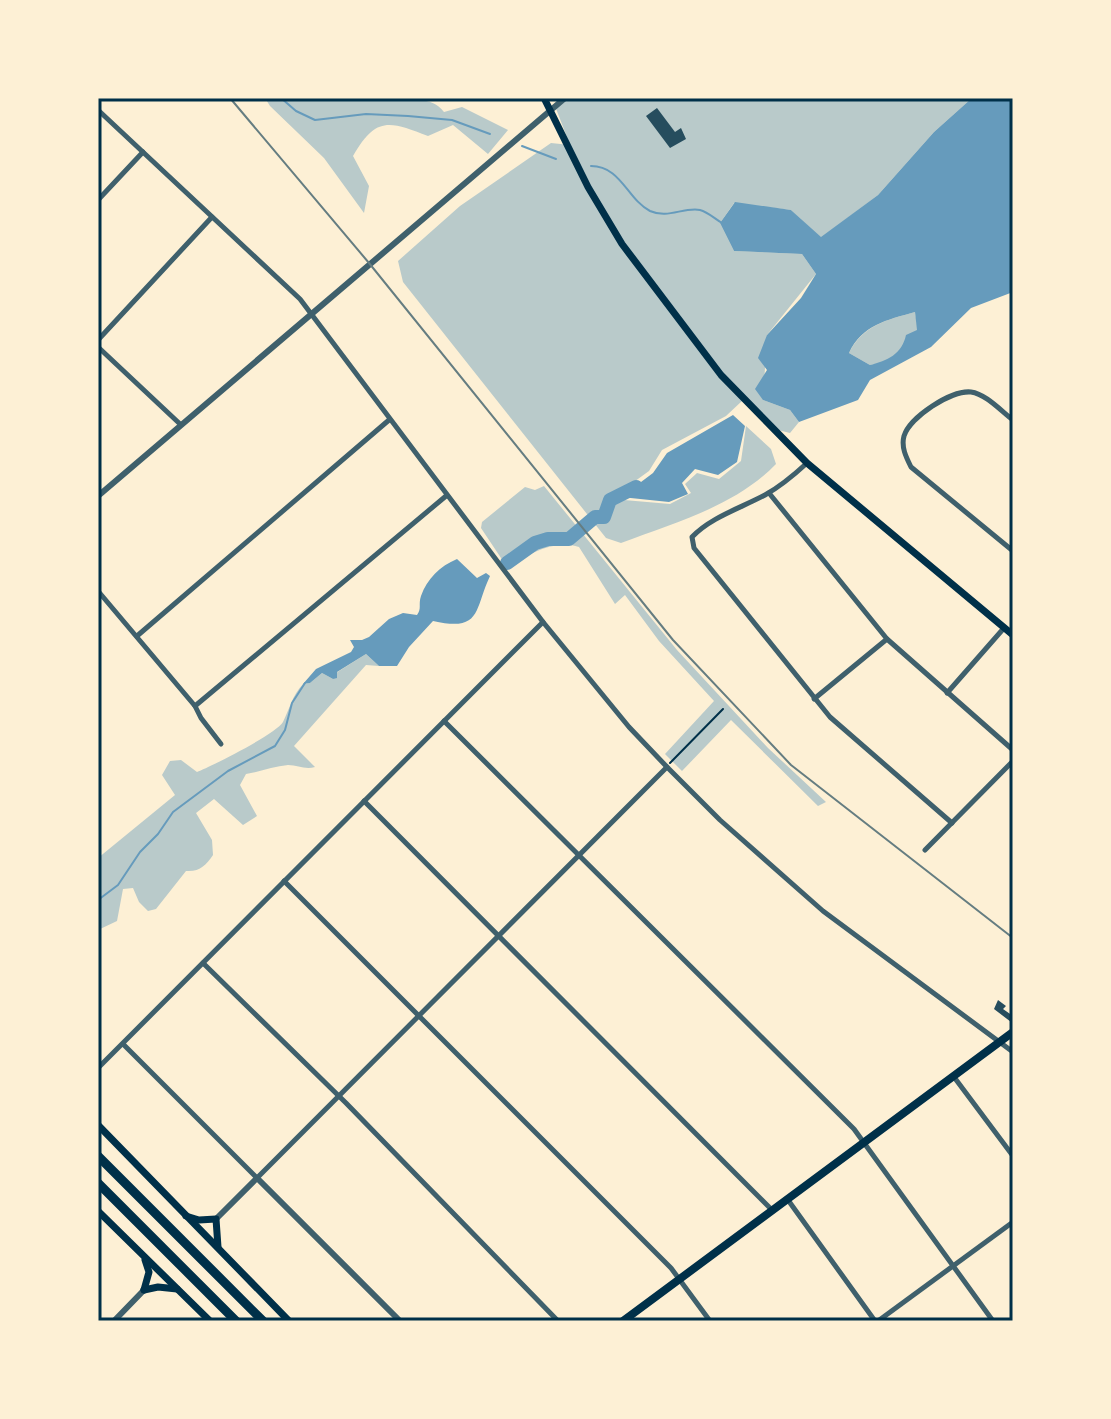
<svg xmlns="http://www.w3.org/2000/svg" width="1111" height="1419" font-family="'Alegreya Sans',sans-serif">
  <rect width="100%" height="100%" fill="#fdf0d5"/>
  <g fill="#b9caca">
    <path d="M265 98H391C409 103 431 94 444 112L462 107 508 130 488 154 453 125 428 136C389 121 376 116 353 156L369 186 364 213 324 158 270 106Z"/>
    <path d="M565 98H972L934 132 878 195 821 238 791 210 734 203 720 223 734 251 802 254 816 274 767 335 763 400 790 410 799 422 790 433 770 428 743 400 726 416 662 450 649 471 620 492 624 500 670 504 691 493 685 484 697 473 719 479 741 461 746 426 771 449 776 464C736 506 674 523 621 543L606 538 403 282 398 261 460 206 551 143 570 145 555 106Z"/>
    <path d="M915 312 918 330 888 362 870 365 849 353C863 325 887 320 915 312Z"/>
    <path d="M544 486 677 650 768 748 826 802 818 806 731 720 682 771 665 754 714 701 659 641 625 595 615 604 579 547C553 539 528 555 507 567L481 528 482 522 525 487 535 490Z"/>
    <path d="M366 654 379 666 366 665 294 746 315 767C305 770 298 765 288 765 274 766 260 772 246 774L240 785 257 816 243 825 214 799 196 813 212 840 213 855C206 865 200 872 186 871L156 909 148 911 139 902 133 888 123 889 117 921 98 930V858L175 795 162 775 170 761 181 760 197 772C212 766 276 734 283 722 290 708 292 696 303 684L310 683 322 673 333 679 336 673Z"/>
  </g>
  <g fill="#669bbc" fill-rule="evenodd">
    <path d="M972 98H1013V292L971 308 931 347 870 380 858 400 799 422 790 410 763 400 755 389 767 370 758 358 767 335 801 298 816 274 802 254 734 251 720 223 735 202 791 210 821 237 878 195 934 132ZM915 312 917 330 906 335C902 354 887 361 870 365L849 353C862 325 887 320 915 312Z"/>
    <path d="M733 415 745 426 737 462 718 475 695 469 682 483 688 494 669 502 621 497 653 473 667 453Z"/>
    <path d="M457 559 477 578 486 573 490 576C474 610 482 632 433 621L409 647 397 666H379L366 654 337 672V678L333 679 322 673 310 683 303 684 316 669 351 652 354 647 350 640H362L369 637 389 619 403 613 417 615C422 608 418 605 421 596 427 579 440 566 457 559Z"/>
  </g>
  <g fill="none" stroke-linecap="round" stroke-linejoin="round">
    <g stroke="#669bbc" stroke-width="2">
      <path d="M281 98 296 111 315 120 366 114 408 116 452 120 490 134"/>
      <path d="M522 146 556 159"/>
      <path d="M591 166C621 166 627 199 650 211 668 219 683 207 700 210 708 212 715 219 722 223"/>
      <path d="M98 900 118 885 140 852 158 834 173 812 228 771 275 746 285 730 292 703 305 683"/>
    </g>
    <path stroke="#669bbc" stroke-width="14" d="M507 563 535 543 548 539H569L595 517H604L610 500 636 487"/>
  </g>
  <g fill="#264d5e">
    <path d="M657 108 675 132 681 128 686 139 670 148 646 116Z"/>
    <path d="M998 1000 1006 1006 1003 1009 1013 1016 1011 1022 994 1009Z"/>
  </g>
  <g fill="none" stroke-linecap="round" stroke-linejoin="round">
    <path stroke="#003049" stroke-width="2" d="M670 763 723 709"/>
    <g stroke="#3f606c" stroke-width="5">
      <path d="M98 110 300 299 543 622 629 727 667 767 720 820 823 911 1013 1052"/>
      <path d="M98 200 143 152"/>
      <path d="M98 340 212 217"/>
      <path d="M98 347 180 424"/>
      <path d="M1013 420C1001 411 986 394 971 392 951 390 910 417 904 436 901 447 906 457 911 467L1013 551"/>
      <path d="M807 463C794 475 781 486 765 495 741 508 711 517 692 537L694 548 830 717 952 823"/>
      <path d="M769 493 887 639 1013 750"/>
      <path d="M98 591 195 706 201 718 221 744"/>
      <path d="M137 636 389 420"/>
      <path d="M947 693 1004 628"/>
      <path d="M814 699 887 639"/>
      <path d="M195 706 446 496"/>
      <path d="M444 721 854 1129 993 1321"/>
      <path d="M364 801 772 1210"/>
      <path d="M925 850 1013 761"/>
      <path d="M284 881 671 1268 710 1321"/>
      <path d="M203 963 346 1103 558 1321"/>
      <path d="M123 1044 257 1178 667 767"/>
      <path d="M98 1068 543 622"/>
      <path d="M954 1077 1013 1156"/>
      <path d="M788 1200 875 1321"/>
      <path d="M878 1321 1013 1222"/>
    </g>
    <g stroke="#3f606c" stroke-width="6">
      <path d="M98 496 565 98"/>
      <path d="M216 1219 257 1178 400 1321"/>
      <path d="M114 1321 144 1290"/>
    </g>
    <g stroke="#003049" stroke-width="7">
      <path d="M544 98 588 187 622 244 721 375 807 463 1013 635"/>
      <path d="M98 1125 289 1321"/>
      <path d="M98 1211 210 1321"/>
      <path d="M186 1216 199 1220 216 1219 218 1247"/>
      <path d="M144 1290 149 1272 145 1260"/>
      <path d="M144 1290 158 1287 177 1289"/>
    </g>
    <path stroke="#003049" stroke-width="8" d="M623 1321 1013 1032"/>
    <g stroke="#003049" stroke-width="9">
      <path d="M98 1156 263 1321"/>
      <path d="M98 1183 236 1321"/>
    </g>
    <path stroke="#657d81" stroke-width="2" d="M230 98 369 263 673 640 791 765 1013 938"/>
  </g>
  <rect width="1111" height="1419" fill="none" stroke="#fdf0d5" stroke-width="200"/>
  <rect x="100" y="100" width="911" height="1219" fill="none" stroke="#003049" stroke-width="3"/>
</svg>
